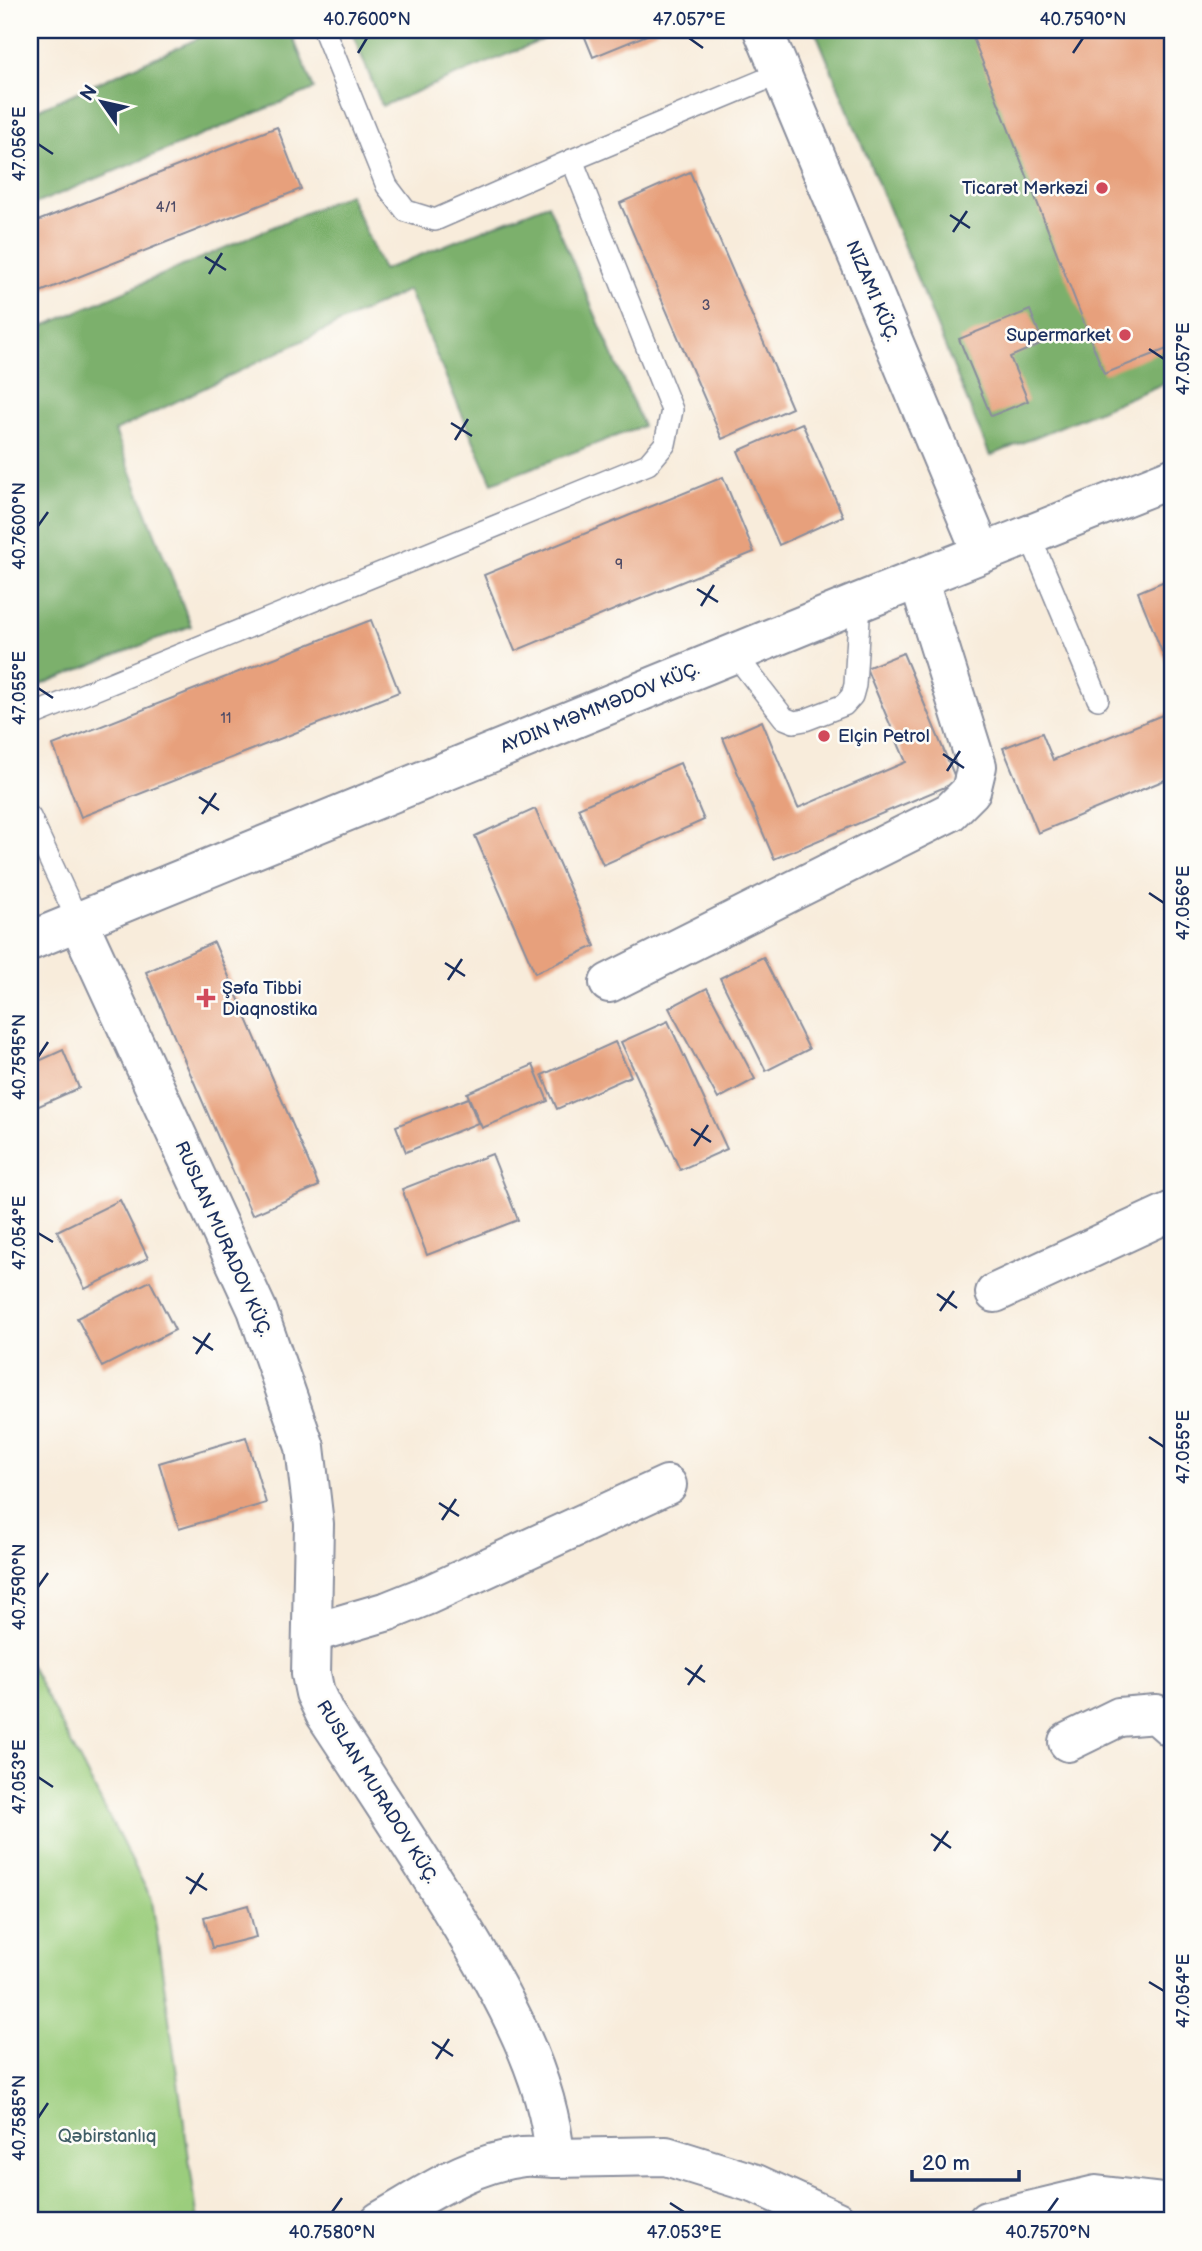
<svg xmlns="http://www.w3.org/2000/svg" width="1202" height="2251" font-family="'Balsamiq Sans',sans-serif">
  <rect width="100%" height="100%" fill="#fdfcf7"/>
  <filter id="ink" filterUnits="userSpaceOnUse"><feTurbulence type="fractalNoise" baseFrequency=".0143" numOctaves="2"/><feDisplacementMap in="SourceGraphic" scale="14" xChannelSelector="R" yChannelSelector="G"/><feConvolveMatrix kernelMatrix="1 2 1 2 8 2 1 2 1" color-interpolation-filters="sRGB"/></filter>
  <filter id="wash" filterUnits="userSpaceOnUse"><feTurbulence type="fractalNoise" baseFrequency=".00686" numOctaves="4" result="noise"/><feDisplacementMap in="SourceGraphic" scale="28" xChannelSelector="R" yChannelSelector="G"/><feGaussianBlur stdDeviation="1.57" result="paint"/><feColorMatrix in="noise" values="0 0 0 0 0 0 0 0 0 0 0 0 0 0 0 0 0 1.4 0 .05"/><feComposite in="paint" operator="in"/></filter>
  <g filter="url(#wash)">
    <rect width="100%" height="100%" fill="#f8ecdb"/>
    <path fill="#9bcd7d" stroke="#5b7e6e" stroke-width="2" d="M30 1664 152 1900 198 2221H30Z"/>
    <g fill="#7cb06c" stroke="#4c7065" stroke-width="2">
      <path d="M217 30H290L314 89 30 206V113Z"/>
      <path d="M351 30H549L552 36 382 106Z"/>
      <path d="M815 30H1172V380L990 456Z"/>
      <path d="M349 194 383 270 548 204 643 426 492 483 408 290 115 431 191 626 30 689V332Z"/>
    </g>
    <g id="blocks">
      <g fill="#e7a07c">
        <path d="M582 30H659L593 57Z"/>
        <path d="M970 30H1172V347L1104 374Z"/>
        <path d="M277 127 301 189 30 296V224Z"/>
        <path d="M690 172 792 408 722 439 620 203Z"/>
        <path d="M1030 310 1043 343 1010 357 1028 401 991 416 959 339Z"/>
        <path d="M802 423 843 516 779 545 738 451Z"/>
        <path d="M723 477 754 552 515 651 484 575Z"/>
        <path d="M1172 578V677L1138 592Z"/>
        <path d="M371 620 399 692 81 817 53 745Z"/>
        <path d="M903 653 957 782 774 859 723 738 762 721 798 808 906 762 866 668Z"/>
        <path d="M1172 711V777L1038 833 1003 748 1042 733 1053 760Z"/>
        <path d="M680 763 704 820 603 865 578 808Z"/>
        <path d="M535 809 595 946 535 973 475 836Z"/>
        <path d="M214 942 319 1186 252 1215 146 972Z"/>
        <path d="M763 957 809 1049 766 1071 720 978Z"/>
        <path d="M707 988 755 1079 718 1099 669 1008Z"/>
        <path d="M668 1021 727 1149 680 1170 621 1042Z"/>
        <path d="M615 1042 631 1076 557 1109 542 1075Z"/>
        <path d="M63 1050 79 1088 30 1110V1065Z"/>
        <path d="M533 1065 548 1101 482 1128 467 1093Z"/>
        <path d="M468 1098 478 1123 406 1152 396 1126Z"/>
        <path d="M492 1154 518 1220 427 1255 402 1189Z"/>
        <path d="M120 1200 148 1258 85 1289 57 1231Z"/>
        <path d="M150 1281 175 1330 102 1367 77 1318Z"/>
        <path d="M246 1437 266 1503 179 1529 159 1463Z"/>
        <path d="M248 1905 256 1937 212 1948 204 1917Z"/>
      </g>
    </g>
  </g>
  <g filter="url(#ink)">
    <use href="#blocks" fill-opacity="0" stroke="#8a8e9c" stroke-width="2"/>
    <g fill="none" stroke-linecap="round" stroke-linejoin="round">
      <g stroke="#8a8e9c" stroke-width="24">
        <g id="service">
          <path d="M324 30 387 186 406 211 435 220 572 160 781 73"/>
          <path d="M1029 534 1098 699"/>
          <path d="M734 653 784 718 794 722 805 720 844 705 852 696 855 685 860 602"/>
          <path d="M30 716 648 464 665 444 672 410 572 160"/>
          <path d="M30 817 78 921"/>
        </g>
      </g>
      <g stroke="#8a8e9c" stroke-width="42">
        <g id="minor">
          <path d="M78 921 257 1309 305 1447 314 1524 311 1674 315 1693 325 1714C366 1776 407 1838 446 1901 492 1976 549 2069 555 2158 545 2158 533 2156 523 2157 469 2163 426 2195 380 2221"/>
          <path d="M609 983 950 812 971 791 977 766 918 578"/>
          <path d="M995 1293 1172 1211"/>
          <path d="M313 1633 388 1611 428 1595 667 1485"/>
          <path d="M1068 1742 1119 1717 1156 1714 1172 1728"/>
          <path d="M555 2158 666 2156 756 2184 837 2221"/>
          <path d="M987 2221 1096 2195 1172 2204"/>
        </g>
      </g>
      <g stroke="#8a8e9c" stroke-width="42">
        <g id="tertiary">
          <path d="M763 30 982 553"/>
          <path d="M30 941 860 602 1172 478"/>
        </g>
      </g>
      <use href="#service" stroke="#fff" stroke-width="21"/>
      <use href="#minor" stroke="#fff" stroke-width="38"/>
      <use href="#tertiary" stroke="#fff" stroke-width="38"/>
    </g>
  </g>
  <path fill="none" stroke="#1b2f5e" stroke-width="2.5" d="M689 38 703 48M358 53 367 38M1073 53 1083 38M38 144 53 154M950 215 970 228M953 232 967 211M205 257 226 270M209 274 222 253M1149 349 1164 359M451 423 472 436M455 440 468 419M38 526 48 512M697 589 718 602M701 606 714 585M38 688 53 698M943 754 964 768M947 771 960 751M199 797 219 810M202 814 216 793M1149 893 1164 903M445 963 465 976M448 980 462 959M38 1057 48 1042M691 1129 711 1142M694 1146 708 1125M38 1233 53 1242M937 1294 957 1308M940 1311 954 1291M193 1337 213 1350M196 1354 210 1333M1149 1437 1164 1447M439 1503 459 1516M442 1520 456 1499M38 1587 48 1573M685 1668 705 1682M688 1685 702 1665M38 1777 53 1787M931 1834 951 1848M934 1851 948 1831M186 1877 207 1890M190 1894 203 1873M1149 1982 1164 1991M432 2042 453 2056M436 2059 449 2039M38 2118 48 2103M670 2203 684 2212M332 2212 342 2198M1048 2212 1058 2198"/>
  <g fill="#d1495b" stroke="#fdfcf7" stroke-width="2.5">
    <circle cx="1102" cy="188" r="7"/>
    <circle cx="1125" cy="335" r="7"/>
    <circle cx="824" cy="736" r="7"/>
    <path d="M202.5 987.5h7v7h7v7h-7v7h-7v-7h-7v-7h7z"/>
  </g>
  <g text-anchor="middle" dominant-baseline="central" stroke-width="5" stroke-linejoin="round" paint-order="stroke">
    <g font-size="14" fill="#4e4b66">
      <text x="166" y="207">4/1</text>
      <text x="706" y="305">3</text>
      <text x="619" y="564">9</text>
      <text x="226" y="718">11</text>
    </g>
    <g font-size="18" fill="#1b2f5e" stroke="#fdfcf7" text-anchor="end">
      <text x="1088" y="188">Ticarət Mərkəzi</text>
      <text x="1111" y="335">Supermarket</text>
      <text x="838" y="736" text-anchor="start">Elçin Petrol</text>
      <text x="222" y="988" text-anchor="start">Şəfa Tibbi<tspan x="222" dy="21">Diaqnostika</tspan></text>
    </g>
    <g font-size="18" fill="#1b2f5e" stroke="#fdfcf7">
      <text transform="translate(872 291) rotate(67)">NIZAMI KÜÇ.</text>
      <text transform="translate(600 708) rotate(-22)">AYDIN MƏMMƏDOV KÜÇ.</text>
      <text transform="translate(223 1239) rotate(66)">RUSLAN MURADOV KÜÇ.</text>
      <text transform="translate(377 1792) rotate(58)">RUSLAN MURADOV KÜÇ.</text>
    </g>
    <g font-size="18" fill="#415e67" stroke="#fdfcf7">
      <text x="107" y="2136">Qəbirstanlıq</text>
    </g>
  </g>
  <rect width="1202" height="2251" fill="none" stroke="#fdfcf7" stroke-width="77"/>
  <g transform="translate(102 102) rotate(304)" stroke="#fdfcf7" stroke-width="5" paint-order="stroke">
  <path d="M0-5L12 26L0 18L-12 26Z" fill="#1b2f5e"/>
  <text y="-10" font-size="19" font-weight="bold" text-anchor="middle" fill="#1b2f5e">N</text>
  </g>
  <path d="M912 2170v10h107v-10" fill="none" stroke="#1b2f5e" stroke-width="3.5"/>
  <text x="922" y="2170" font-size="21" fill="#1b2f5e" stroke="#fdfcf7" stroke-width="5" paint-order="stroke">20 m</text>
  <rect x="38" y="38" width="1126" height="2174" fill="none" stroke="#1b2f5e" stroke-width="2.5"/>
  <g font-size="18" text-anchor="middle" fill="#1b2f5e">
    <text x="367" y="25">40.7600°N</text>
    <text x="689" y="25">47.057°E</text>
    <text x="1083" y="25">40.7590°N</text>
    <text transform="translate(19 144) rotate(-90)" y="6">47.056°E</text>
    <text transform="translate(1183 359) rotate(-90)" y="6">47.057°E</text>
    <text transform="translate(19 526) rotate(-90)" y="6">40.7600°N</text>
    <text transform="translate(19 688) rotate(-90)" y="6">47.055°E</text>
    <text transform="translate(1183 903) rotate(-90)" y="6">47.056°E</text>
    <text transform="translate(19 1057) rotate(-90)" y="6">40.7595°N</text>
    <text transform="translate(19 1233) rotate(-90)" y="6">47.054°E</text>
    <text transform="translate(1183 1447) rotate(-90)" y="6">47.055°E</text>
    <text transform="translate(19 1587) rotate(-90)" y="6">40.7590°N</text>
    <text transform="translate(19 1777) rotate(-90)" y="6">47.053°E</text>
    <text transform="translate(1183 1991) rotate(-90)" y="6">47.054°E</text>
    <text transform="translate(19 2118) rotate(-90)" y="6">40.7585°N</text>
    <text x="332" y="2238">40.7580°N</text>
    <text x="684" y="2238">47.053°E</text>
    <text x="1048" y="2238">40.7570°N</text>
  </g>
</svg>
